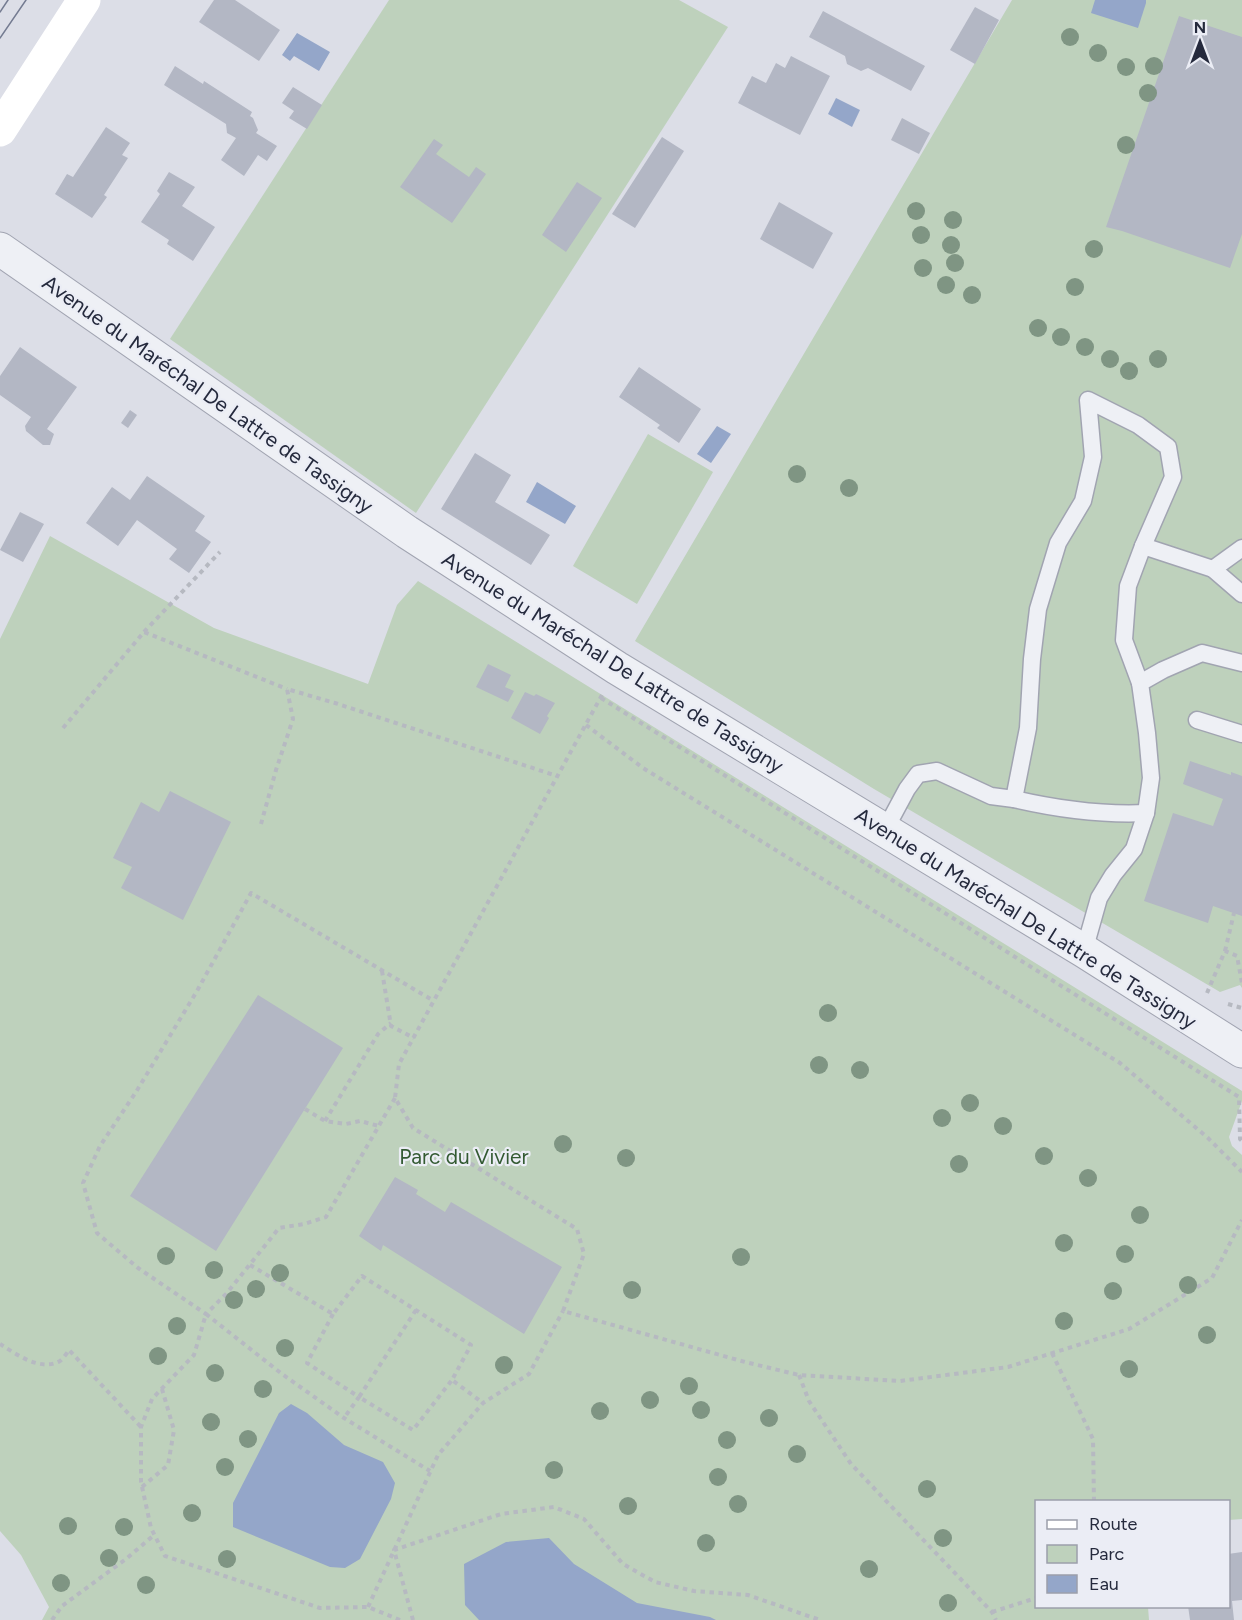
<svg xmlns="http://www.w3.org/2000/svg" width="1242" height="1620" font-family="Figtree,sans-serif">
  <rect width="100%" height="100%" fill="#dcdee7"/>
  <g fill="#bed1bc">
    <path d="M389 0H679L728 27 416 513 170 339Z"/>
    <path d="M1012 0H1242V988L1240 985 1220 992 874 789 635 641Z"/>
    <path d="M648 434 713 472 637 604 573 566Z"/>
    <path d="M50 536 214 628 368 684 397 605 418 581 1242 1091V1101L1229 1137 1232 1146 1242 1155V1519L1229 1520 1228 1502H1036V1606L1148 1607 1149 1620H42L49 1607 21 1555 0 1531V639Z"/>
  </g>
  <g fill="#94a6c9">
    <path d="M1095 0H1146V3L1138 28 1091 13Z"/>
    <path d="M297 33 330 52 319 71 294 56 290 61 282 55Z"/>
    <path d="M836 98 860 110 852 127 828 114Z"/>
    <path d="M717 426 731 434 711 463 697 454Z"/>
    <path d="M537 482 576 506 565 524 526 502Z"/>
    <path d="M291 1404 307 1413 344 1445 383 1462 395 1483 391 1499 360 1559 345 1568 330 1567 233 1527V1503L279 1413Z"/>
    <path d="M549 1538 574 1564 637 1603 710 1617 716 1620H479L465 1605 464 1564 506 1542Z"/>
  </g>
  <g fill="#b3b7c4">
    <path d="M214 0H235L280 30 259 61 199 22Z"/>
    <path d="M975 7 999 20 975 64 950 50Z"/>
    <path d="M823 11 925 66 911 91 868 68 861 71 847 64 845 56 809 37Z"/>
    <path d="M1179 16 1242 37V234L1230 268 1122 231 1106 227Z"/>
    <path d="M791 56 830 76 800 135 738 103 752 76 766 83 776 63 785 68Z"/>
    <path d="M175 66 203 84 204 81 252 112 250 116 253 118 258 130 256 133 277 146 267 161 258 155 244 176 221 160 236 138 227 133 226 124 164 85Z"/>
    <path d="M293 87 322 105 307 129 289 118 294 111 282 103Z"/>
    <path d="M902 118 930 133 919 154 891 140Z"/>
    <path d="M106 127 130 143 122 155 128 158 104 195 107 197 92 218 55 194 67 174 73 177Z"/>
    <path d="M662 137 684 151 635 228 612 214Z"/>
    <path d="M434 139 443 145 436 154 469 177 476 167 486 174 452 223 400 187Z"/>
    <path d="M169 172 195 187 182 206 215 227 193 261 167 244 169 240 141 222 160 194 157 191Z"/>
    <path d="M577 182 602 198 566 252 542 235Z"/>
    <path d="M779 202 833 233 813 269 760 239Z"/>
    <path d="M20 347 77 387 47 429 54 434 50 445H43L26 431 25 426 31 417 0 395V376Z"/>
    <path d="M639 367 701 409 679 443 657 428 660 425 619 397Z"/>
    <path d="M130 410 137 415 128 428 121 423Z"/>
    <path d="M475 453 511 475 495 502 550 535 531 565 441 509Z"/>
    <path d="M147 476 205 516 195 531 211 542 189 573 169 559 177 549 137 520 118 546 86 523 112 487 130 500Z"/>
    <path d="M20 512 44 524 23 562 0 550Z"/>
    <path d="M488 664 511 675 505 687 514 691 508 702 476 687Z"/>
    <path d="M525 692 534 696 536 694 555 703 547 716 549 718 540 734 511 718Z"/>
    <path d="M1190 761 1231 775V772L1242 776V916L1213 906 1208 923 1144 901 1173 813 1213 826 1223 799 1183 784Z"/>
    <path d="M170 791 231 822 183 920 121 888 132 867 113 858 141 802 159 812Z"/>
    <path d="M258 995 343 1048 216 1251 130 1196Z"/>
    <path d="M395 1177 418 1190 416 1194 445 1212 451 1202 562 1267 524 1334 383 1245 381 1251 359 1236Z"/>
    <path d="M1242 1552V1600L1232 1601 1234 1620H1190L1188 1606H1228V1554Z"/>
  </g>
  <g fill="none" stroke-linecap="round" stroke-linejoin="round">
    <g stroke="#a1a4b1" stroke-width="19">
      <g id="lane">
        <path d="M1213 569 1242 548"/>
        <path d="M1140 683 1124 640 1128 586 1143 546"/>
        <path d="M1197 720 1242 734"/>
        <path d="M1146 813C1102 815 1057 809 1014 799L1028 728 1032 659 1038 609 1058 543 1083 501 1093 457 1088 400 1138 425 1168 447 1173 477 1143 546 1213 569 1242 594"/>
        <path d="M885 830 907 789 918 774 937 771 991 796 1014 799"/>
        <path d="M1084 951 1099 898 1113 875 1134 849 1146 813 1151 778 1147 733 1140 683 1163 670 1202 653 1242 663"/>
      </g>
    </g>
    <g stroke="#a1a4b1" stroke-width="35">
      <path id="street" d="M0 249 407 532 617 668 1084 951 1242 1051"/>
    </g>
    <g stroke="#b6b9c1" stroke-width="4" stroke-dasharray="4.5 4.5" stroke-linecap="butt">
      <path d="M144 632 220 552"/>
      <path d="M602 695 399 1064 395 1098 413 1128 577 1229 584 1254 563 1311 745 1362 799 1375 900 1381 1008 1367 1129 1329 1212 1278 1242 1220"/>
      <path d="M601 698 1239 1097 1240 1139 1242 1141"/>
      <path d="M586 725 643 768 1120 1063 1208 1138 1242 1172"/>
      <path d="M63 728 144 632 287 689"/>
      <path d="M261 824 276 770 293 719 287 689 335 703 557 776"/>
      <path d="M1225 951 1234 913"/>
      <path d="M382 971 391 1026 414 1038"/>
      <path d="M1207 993 1225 951 1237 956 1242 983"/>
      <path d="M1228 1004 1242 1008"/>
      <path d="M395 1098 326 1217 304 1224 279 1228 227 1293 206 1314 138 1268 97 1233 83 1183 100 1146 136 1092 197 991 251 893 434 1001"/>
      <path d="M305 1109 325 1121 346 1124 360 1121 379 1126"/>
      <path d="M325 1121 378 1034 391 1023"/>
      <path d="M250 1265 333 1314 362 1276 471 1345 452 1380 483 1403"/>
      <path d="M416 1310 359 1397 413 1430 452 1380"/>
      <path d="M333 1314 307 1363 359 1397 344 1418"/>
      <path d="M0 1344C16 1354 40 1372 60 1361 63 1359 67 1353 69 1350L141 1427"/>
      <path d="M1052 1353 1093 1439 1094 1502"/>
      <path d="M799 1375 809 1401 851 1464 992 1612 996 1620"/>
      <path d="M142 1487 168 1465 174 1430 162 1389"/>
      <path d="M368 1607 438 1455 483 1403 529 1374 563 1311"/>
      <path d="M992 1612 1036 1598"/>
      <path d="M52 1620 62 1606 126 1559 154 1535"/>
      <path d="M400 1620 368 1607 320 1608 165 1556 151 1528 141 1482V1427L152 1399 194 1355 206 1314 282 1374 344 1418 430 1471"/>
      <path d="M413 1620 394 1550 501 1514 554 1507 584 1519 623 1564 655 1582 694 1591 748 1595 820 1620"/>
    </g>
    <use href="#lane" stroke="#eef0f5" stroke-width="16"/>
    <use href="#street" stroke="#eef0f5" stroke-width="33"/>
    <path stroke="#fff" stroke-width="33" d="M0 130 84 0"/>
    <g stroke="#747b91" stroke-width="1.5">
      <path d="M0 12 8 0"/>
      <path d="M0 38 26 0"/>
    </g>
  </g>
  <g fill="#7f9583">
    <circle cx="1070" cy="37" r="9"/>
    <circle cx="1098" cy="53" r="9"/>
    <circle cx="1154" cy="66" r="9"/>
    <circle cx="1126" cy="67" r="9"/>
    <circle cx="1148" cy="93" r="9"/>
    <circle cx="1126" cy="145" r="9"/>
    <circle cx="916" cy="211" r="9"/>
    <circle cx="953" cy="220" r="9"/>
    <circle cx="921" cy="235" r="9"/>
    <circle cx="951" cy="245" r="9"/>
    <circle cx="1094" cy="249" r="9"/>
    <circle cx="955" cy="263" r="9"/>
    <circle cx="923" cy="268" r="9"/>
    <circle cx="946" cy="285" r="9"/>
    <circle cx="1075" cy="287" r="9"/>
    <circle cx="972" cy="295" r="9"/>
    <circle cx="1038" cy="328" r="9"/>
    <circle cx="1061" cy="337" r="9"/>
    <circle cx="1085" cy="347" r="9"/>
    <circle cx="1110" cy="359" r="9"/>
    <circle cx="1158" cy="359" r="9"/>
    <circle cx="1129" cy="371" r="9"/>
    <circle cx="797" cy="474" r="9"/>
    <circle cx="849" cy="488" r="9"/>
    <circle cx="828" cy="1013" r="9"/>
    <circle cx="819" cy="1065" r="9"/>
    <circle cx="860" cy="1070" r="9"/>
    <circle cx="970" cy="1103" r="9"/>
    <circle cx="942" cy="1118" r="9"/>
    <circle cx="1003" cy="1126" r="9"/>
    <circle cx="563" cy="1144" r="9"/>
    <circle cx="1044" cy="1156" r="9"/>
    <circle cx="626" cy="1158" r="9"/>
    <circle cx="959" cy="1164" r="9"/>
    <circle cx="1088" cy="1178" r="9"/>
    <circle cx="1140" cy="1215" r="9"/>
    <circle cx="1064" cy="1243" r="9"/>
    <circle cx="1125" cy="1254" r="9"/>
    <circle cx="166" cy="1256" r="9"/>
    <circle cx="741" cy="1257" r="9"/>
    <circle cx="214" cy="1270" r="9"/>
    <circle cx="280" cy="1273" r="9"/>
    <circle cx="1188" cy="1285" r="9"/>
    <circle cx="256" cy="1289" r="9"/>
    <circle cx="632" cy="1290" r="9"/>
    <circle cx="1113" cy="1291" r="9"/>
    <circle cx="234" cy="1300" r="9"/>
    <circle cx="1064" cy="1321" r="9"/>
    <circle cx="177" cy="1326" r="9"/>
    <circle cx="1207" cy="1335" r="9"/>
    <circle cx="285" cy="1348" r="9"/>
    <circle cx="158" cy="1356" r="9"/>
    <circle cx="504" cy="1365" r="9"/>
    <circle cx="1129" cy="1369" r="9"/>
    <circle cx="215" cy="1373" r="9"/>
    <circle cx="689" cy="1386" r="9"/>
    <circle cx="263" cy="1389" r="9"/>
    <circle cx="650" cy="1400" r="9"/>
    <circle cx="701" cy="1410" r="9"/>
    <circle cx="600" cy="1411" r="9"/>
    <circle cx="769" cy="1418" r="9"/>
    <circle cx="211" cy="1422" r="9"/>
    <circle cx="248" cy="1439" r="9"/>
    <circle cx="727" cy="1440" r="9"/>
    <circle cx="797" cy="1454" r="9"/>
    <circle cx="225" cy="1467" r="9"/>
    <circle cx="554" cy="1470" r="9"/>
    <circle cx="718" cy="1477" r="9"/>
    <circle cx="927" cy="1489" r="9"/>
    <circle cx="738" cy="1504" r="9"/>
    <circle cx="628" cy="1506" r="9"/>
    <circle cx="192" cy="1513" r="9"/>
    <circle cx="68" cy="1526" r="9"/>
    <circle cx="124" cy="1527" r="9"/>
    <circle cx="943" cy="1538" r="9"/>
    <circle cx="706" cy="1543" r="9"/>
    <circle cx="109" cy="1558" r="9"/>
    <circle cx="227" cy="1559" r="9"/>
    <circle cx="869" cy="1569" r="9"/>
    <circle cx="61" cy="1583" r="9"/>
    <circle cx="146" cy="1585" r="9"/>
    <circle cx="948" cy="1603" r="9"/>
  </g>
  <g text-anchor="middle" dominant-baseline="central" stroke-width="4.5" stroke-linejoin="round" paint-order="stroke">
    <g font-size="21" fill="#252a3d" stroke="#ebedf5">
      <text transform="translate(208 394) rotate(35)">Avenue du Maréchal De Lattre de Tassigny</text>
      <text transform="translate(613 662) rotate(32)">Avenue du Maréchal De Lattre de Tassigny</text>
      <text transform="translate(1026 918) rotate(32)">Avenue du Maréchal De Lattre de Tassigny</text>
    </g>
    <g font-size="21" fill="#335a32" stroke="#ebedf5">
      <text x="464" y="1156">Parc du Vivier</text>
    </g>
  </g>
  <rect x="1035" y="1500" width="195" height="108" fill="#ebedf5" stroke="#9c9fab" stroke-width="1.5"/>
  <rect x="1047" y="1520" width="30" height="9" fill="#ffffff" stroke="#9c9fab" stroke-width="1.5"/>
  <text x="1089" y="1530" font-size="18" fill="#252a3d">Route</text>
  <rect x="1047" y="1545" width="30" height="18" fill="#bed1bc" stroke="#9c9fab" stroke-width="1.5"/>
  <text x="1089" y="1560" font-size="18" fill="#252a3d">Parc</text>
  <rect x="1047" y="1575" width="30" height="18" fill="#94a6c9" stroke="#9c9fab" stroke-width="1.5"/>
  <text x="1089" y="1590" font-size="18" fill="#252a3d">Eau</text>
  <g transform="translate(1200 42)" stroke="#ebedf5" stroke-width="4.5" paint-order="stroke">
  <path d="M0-4.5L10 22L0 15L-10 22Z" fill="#252a3d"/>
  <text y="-9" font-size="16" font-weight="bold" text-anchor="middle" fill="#252a3d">N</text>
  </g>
</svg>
